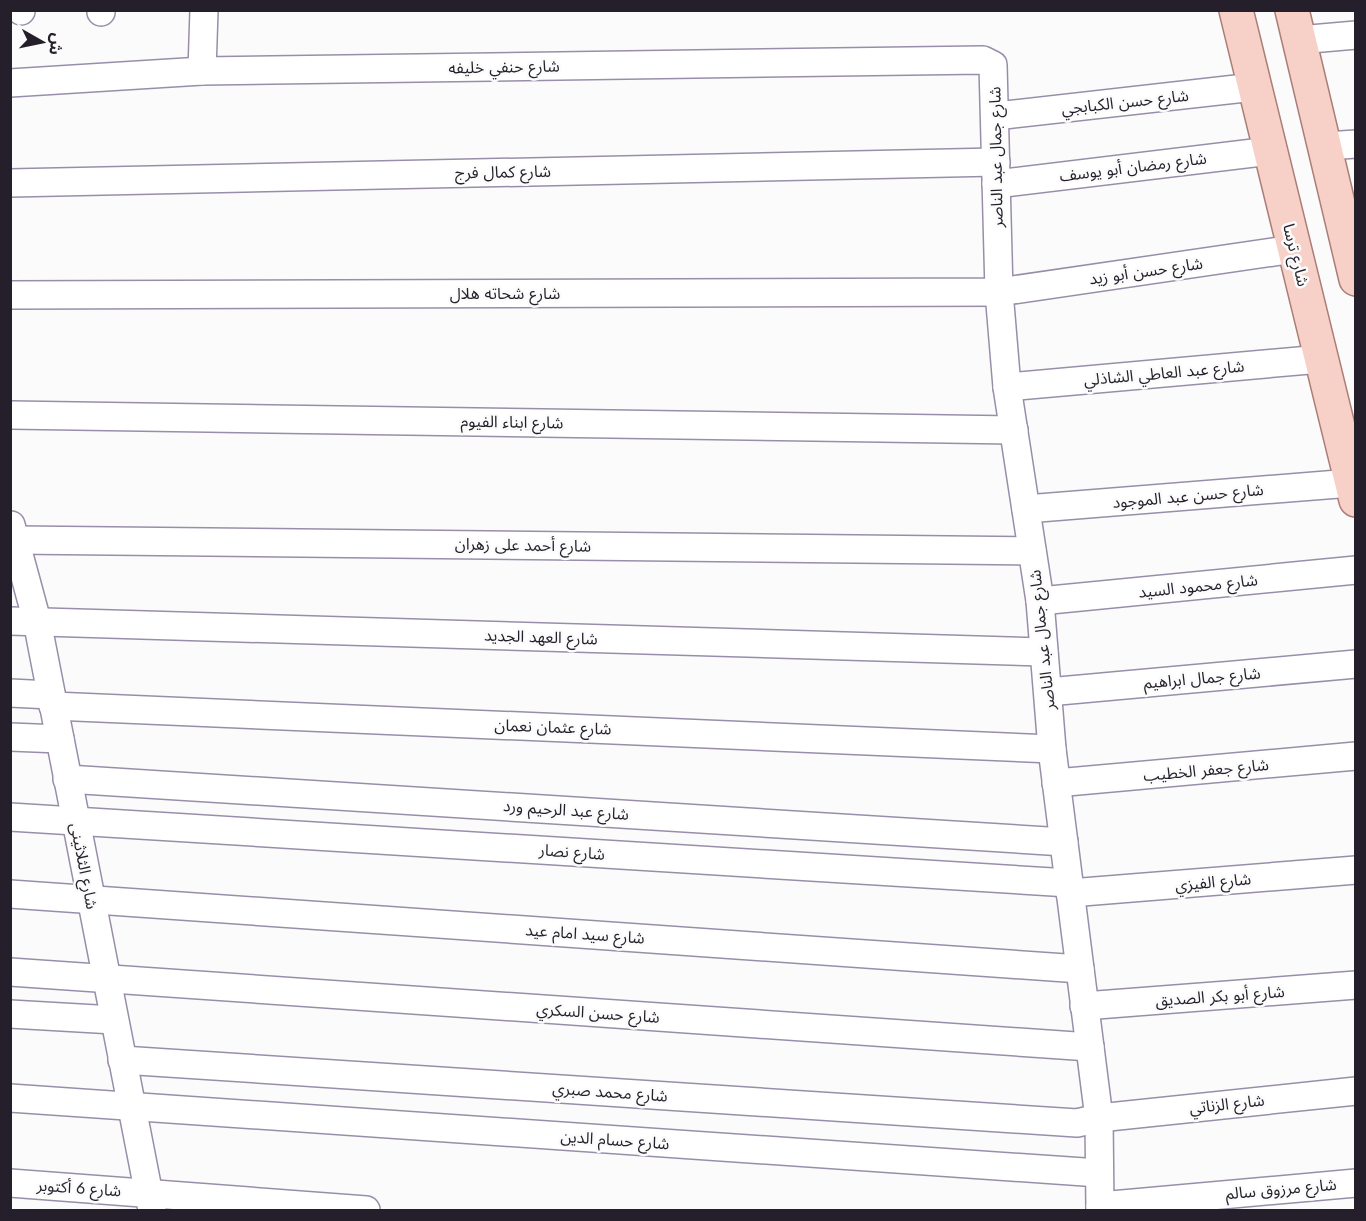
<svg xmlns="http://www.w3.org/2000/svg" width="1366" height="1221" font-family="Jost,'Noto Sans Arabic',sans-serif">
  <rect width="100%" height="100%" fill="#fbfbfb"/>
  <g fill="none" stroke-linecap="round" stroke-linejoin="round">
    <g stroke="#998ea9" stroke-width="30">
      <g id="minor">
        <path d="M21 11V10"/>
        <path d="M101 12V10"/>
        <path d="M1299 40 1356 35"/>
        <path d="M202 71 204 10"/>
        <path d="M10 83 202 71 983 60 993 65 999 292 1007 387 1040 601 1052 749 1099 1118 1100 1210"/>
        <path d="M996 116 1254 87"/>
        <path d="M1326 146 1356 144"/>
        <path d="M10 183 996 162"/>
        <path d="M996 184 1270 151"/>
        <path d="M10 295 999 292 1294 249"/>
        <path d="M1007 387 1321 359"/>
        <path d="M10 415 1014 430"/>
        <path d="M1026 509 1351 483"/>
        <path d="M11 525 37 621 152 1210"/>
        <path d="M15 540 1032 551"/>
        <path d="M1040 601 1356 570"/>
        <path d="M10 621 1044 652"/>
        <path d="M1048 692 1356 664"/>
        <path d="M10 693 51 695"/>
        <path d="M53 706 1052 749"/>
        <path d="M10 737 60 739"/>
        <path d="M67 779 1064 842"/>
        <path d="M1056 783 1356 756"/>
        <path d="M10 817 1069 883"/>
        <path d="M1070 893 1356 870"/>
        <path d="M10 894 1080 969"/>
        <path d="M10 972 1090 1047"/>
        <path d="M1084 1006 1356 985"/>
        <path d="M10 1014 114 1020"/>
        <path d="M122 1060 1077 1123 1099 1118 1356 1091"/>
        <path d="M10 1098 1099 1173"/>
        <path d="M10 1183 366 1210"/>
        <path d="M1100 1206 1356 1183"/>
      </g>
    </g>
    <g stroke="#aa7e77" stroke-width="36">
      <g id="major">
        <path d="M1236 10 1356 500"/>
        <path d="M1292 10 1356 279"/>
      </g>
    </g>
    <use href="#minor" stroke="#fff" stroke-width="27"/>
    <use href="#major" stroke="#f7d0c7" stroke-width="33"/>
  </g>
  <g text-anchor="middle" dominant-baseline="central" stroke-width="5" stroke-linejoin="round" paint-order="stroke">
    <g font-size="16" fill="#241f2a" stroke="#fbfbfb">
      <text transform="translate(504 67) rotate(-1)">شارع حنفي خليفه</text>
      <text transform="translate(1125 102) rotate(-6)">شارع حسن الكبابجي</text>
      <text transform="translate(996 157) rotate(-91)">شارع جمال عبد الناصر</text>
      <text transform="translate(1133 167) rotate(-7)">شارع رمضان أبو يوسف</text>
      <text transform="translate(503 172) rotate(-1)">شارع كمال فرج</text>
      <text transform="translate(1296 255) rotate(76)">شارع ترسا</text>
      <text transform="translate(1146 271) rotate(-8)">شارع حسن أبو زيد</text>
      <text x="505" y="293">شارع شحاته هلال</text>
      <text transform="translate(1164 373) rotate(-5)">شارع عبد العاطي الشاذلي</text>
      <text transform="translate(512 422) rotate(1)">شارع ابناء الفيوم</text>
      <text transform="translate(1188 496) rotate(-5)">شارع حسن عبد الموجود</text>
      <text transform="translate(523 545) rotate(1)">شارع أحمد على زهران</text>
      <text transform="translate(1198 586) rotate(-6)">شارع محمود السيد</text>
      <text transform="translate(541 637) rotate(2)">شارع العهد الجديد</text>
      <text transform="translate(1042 640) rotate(-96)">شارع جمال عبد الناصر</text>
      <text transform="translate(1202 678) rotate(-5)">شارع جمال ابراهيم</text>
      <text transform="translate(553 727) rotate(2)">شارع عثمان نعمان</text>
      <text transform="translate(1206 770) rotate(-5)">شارع جعفر الخطيب</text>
      <text transform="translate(566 810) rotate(4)">شارع عبد الرحيم ورد</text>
      <text transform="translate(572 852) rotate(4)">شارع نصار</text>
      <text transform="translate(84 866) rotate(79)">شارع الثلاثينى</text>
      <text transform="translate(1213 882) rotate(-5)">شارع الفيزي</text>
      <text transform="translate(585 934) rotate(4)">شارع سيد امام عيد</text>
      <text transform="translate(1220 996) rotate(-4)">شارع أبو بكر الصديق</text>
      <text transform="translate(598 1013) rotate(4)">شارع حسن السكري</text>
      <text transform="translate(610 1092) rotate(4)">شارع محمد صبري</text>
      <text transform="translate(1227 1104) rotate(-6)">شارع الزناتي</text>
      <text transform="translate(615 1140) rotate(4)">شارع حسام الدين</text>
      <text transform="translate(79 1188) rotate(4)">شارع 6 أكتوبر</text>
      <text transform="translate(1281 1189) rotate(-5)">شارع مرزوق سالم</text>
    </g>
  </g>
  <rect width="1366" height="1221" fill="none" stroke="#241f2a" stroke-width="24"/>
  <g transform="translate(42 42) rotate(99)" stroke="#fbfbfb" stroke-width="4.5" paint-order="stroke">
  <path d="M0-4.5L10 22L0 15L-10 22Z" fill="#241f2a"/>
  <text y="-9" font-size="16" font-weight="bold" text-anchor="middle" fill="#241f2a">ش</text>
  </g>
</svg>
